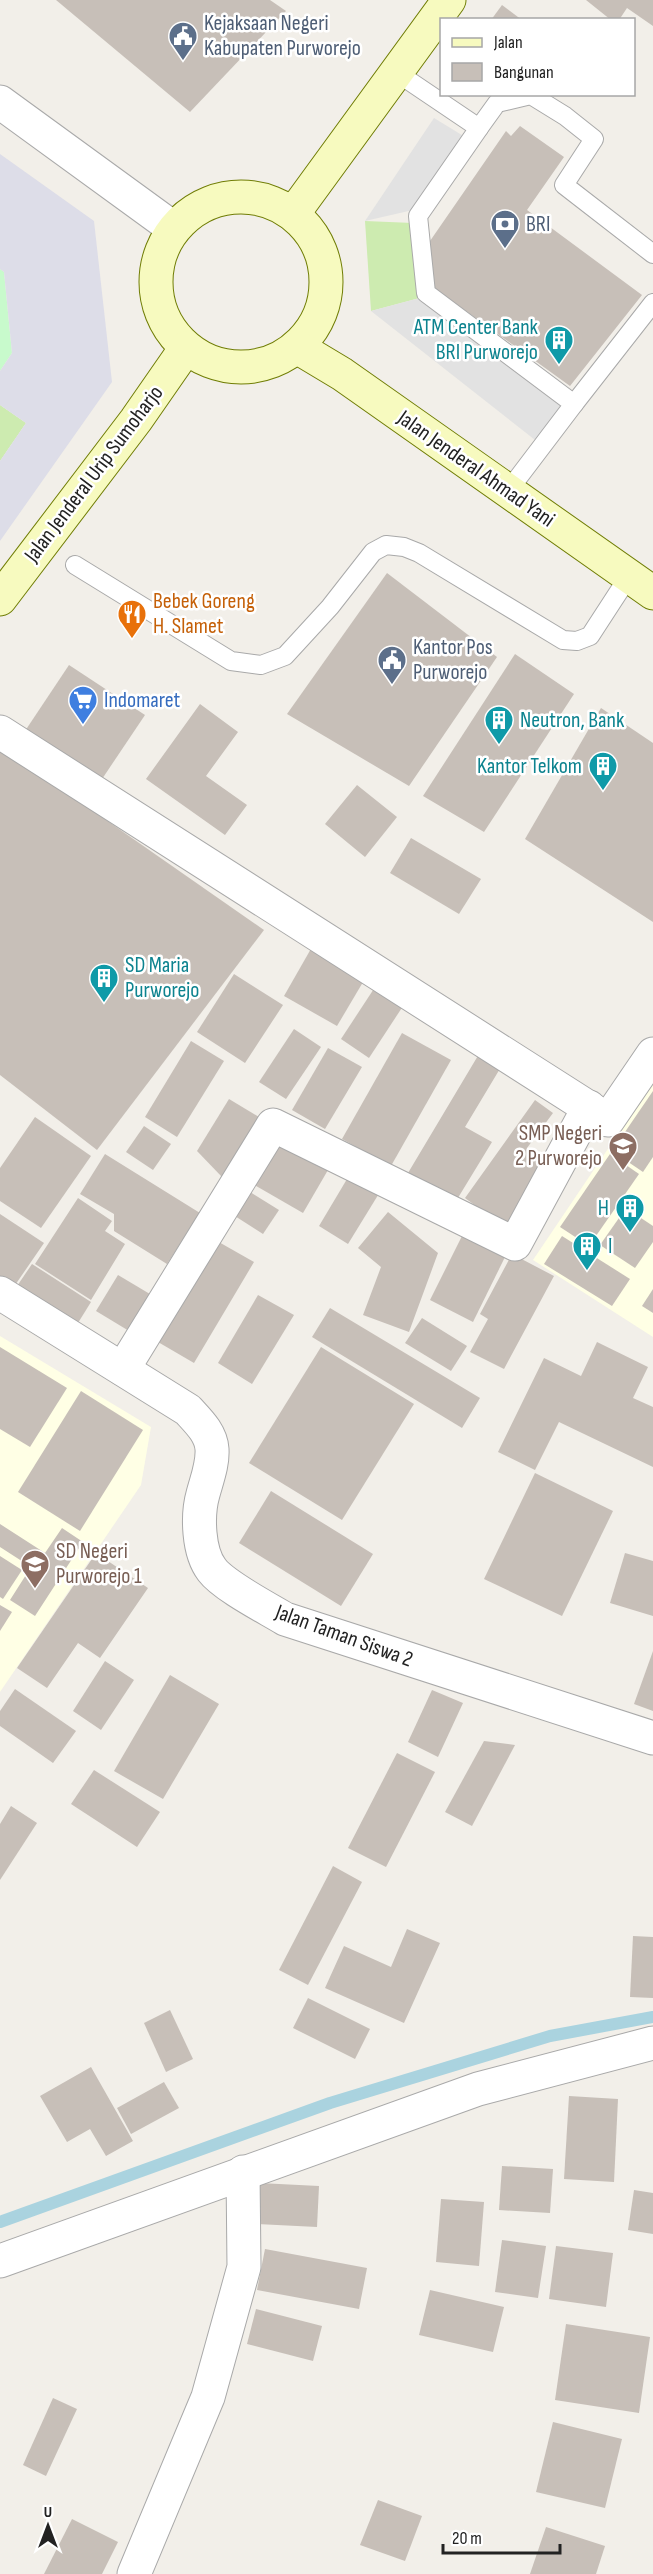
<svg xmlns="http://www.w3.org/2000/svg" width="653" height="2574" font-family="'Sofia Sans Condensed',sans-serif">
  <rect width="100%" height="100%" fill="#f2efe9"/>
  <g fill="#ffffe5">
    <path d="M653 1082V1337L533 1260Z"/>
    <path d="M0 1336 151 1427 141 1485 0 1692Z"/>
  </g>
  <g fill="#cdebb0">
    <path d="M365 221 413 223 427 296 371 311Z"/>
    <path d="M0 405 26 423 0 461Z"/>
  </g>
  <path fill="#c8facc" d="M0 269 4 272 12 353 0 371Z"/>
  <g fill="#e2e2e2">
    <path d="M434 118 470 140 413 210 365 221Z"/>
    <path d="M431 295 573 405 544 447 371 311Z"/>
  </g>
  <path fill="#dddde8" d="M0 154 94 221 112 382 0 541V461L26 423 0 405V371L12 353 4 272 0 269Z"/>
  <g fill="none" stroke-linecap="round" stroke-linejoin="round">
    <path stroke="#aad3df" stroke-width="12" d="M0 2222 330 2103 550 2036 653 2017"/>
  </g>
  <g fill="#c7bfb8">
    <path d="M56 0H270L286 11 190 112Z"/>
    <path d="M586 0H653V26L627 8 619 20H611Z"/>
    <path d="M502 5 522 20H491Z"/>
    <path d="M520 126 564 157 527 210 642 295 570 386 434 288 430 241 506 131 511 136Z"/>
    <path d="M387 573 497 657 409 786 287 714Z"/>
    <path d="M515 654 574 694 484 832 423 796Z"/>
    <path d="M69 665 145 715 96 788 21 737Z"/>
    <path d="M200 704 238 732 206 776 247 805 225 835 146 779Z"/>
    <path d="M601 708 653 743V922L525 839Z"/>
    <path d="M0 746 264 930 97 1150 0 1075Z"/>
    <path d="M357 785 397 817 365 857 325 824Z"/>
    <path d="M411 838 481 879 459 914 390 873Z"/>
    <path d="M312 947 366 977 337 1026 284 996Z"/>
    <path d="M234 974 283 1005 245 1063 197 1032Z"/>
    <path d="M379 981 407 1000 369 1058 341 1039Z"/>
    <path d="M294 1029 321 1047 286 1099 259 1082Z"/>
    <path d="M402 1033 451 1060 391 1166 342 1139Z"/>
    <path d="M191 1041 224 1061 177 1137 145 1117Z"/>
    <path d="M328 1048 362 1067 325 1129 292 1110Z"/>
    <path d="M479 1054 501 1067 465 1127 492 1142 453 1206 405 1178Z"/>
    <path d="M653 1091V1157L643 1172 612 1151Z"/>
    <path d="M229 1099 259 1117 222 1177 197 1151Z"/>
    <path d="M535 1100 553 1113 527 1148 551 1165 506 1228 465 1198Z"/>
    <path d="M35 1117 91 1156 41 1228 0 1201V1168Z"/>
    <path d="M144 1126 171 1144 153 1170 126 1152Z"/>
    <path d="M276 1139 328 1170 303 1213 251 1183Z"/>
    <path d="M105 1154 200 1213 167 1264 114 1231V1214L80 1194Z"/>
    <path d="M610 1154 639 1174 589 1246 560 1227Z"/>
    <path d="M353 1169 383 1187 348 1244 319 1226Z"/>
    <path d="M242 1187 279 1210 263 1234 227 1211Z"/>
    <path d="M78 1198 112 1221 105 1231 125 1244 91 1300 35 1264Z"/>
    <path d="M626 1208 653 1226V1242L635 1268 600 1245Z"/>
    <path d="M388 1212 438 1253 409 1332 363 1315 381 1267 358 1248Z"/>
    <path d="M0 1214 44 1243 11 1291 0 1284Z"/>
    <path d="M462 1236 505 1257 473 1322 430 1300Z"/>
    <path d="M562 1236 630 1279 612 1306 544 1264Z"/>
    <path d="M217 1241 254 1262 194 1363 158 1342Z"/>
    <path d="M512 1254 554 1276 504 1369 470 1352 488 1319 480 1314Z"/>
    <path d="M32 1264 91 1302 73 1331 13 1292Z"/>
    <path d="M118 1275 160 1300 139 1337 96 1311Z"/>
    <path d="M653 1289V1313L642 1306Z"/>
    <path d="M258 1295 294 1315 252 1384 218 1363Z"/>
    <path d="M330 1308 480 1398 462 1428 312 1337Z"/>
    <path d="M422 1318 467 1346 451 1371 405 1343Z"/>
    <path d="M597 1342 648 1367 633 1398 653 1407V1467L559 1422 535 1470 498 1452 544 1358 581 1376Z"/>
    <path d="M0 1347 67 1388 30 1447 0 1429Z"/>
    <path d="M321 1347 414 1404 342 1520 249 1463Z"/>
    <path d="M81 1391 143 1430 80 1531 18 1492Z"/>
    <path d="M535 1473 613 1511 562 1616 484 1579Z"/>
    <path d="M271 1491 373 1554 341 1606 239 1543Z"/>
    <path d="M0 1524 45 1553 62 1528 83 1542 35 1616 10 1600 31 1567 0 1547Z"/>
    <path d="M96 1553 148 1588 100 1658 78 1643 47 1688 17 1668Z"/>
    <path d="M625 1553 653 1561V1616L610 1603Z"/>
    <path d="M0 1556 22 1570 3 1599 0 1597Z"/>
    <path d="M0 1605 12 1612 0 1631Z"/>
    <path d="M653 1651V1711L634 1704Z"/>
    <path d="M105 1661 134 1680 101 1730 73 1711Z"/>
    <path d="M170 1675 219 1704 163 1799 114 1771Z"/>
    <path d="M15 1689 76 1731 53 1763 0 1726V1711Z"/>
    <path d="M432 1690 463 1703 438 1757 408 1742Z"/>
    <path d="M484 1741 515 1745 472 1826 445 1812Z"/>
    <path d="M397 1753 435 1772 386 1867 348 1848Z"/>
    <path d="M94 1770 160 1812 137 1847 71 1804Z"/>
    <path d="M11 1806 37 1823 0 1880V1824Z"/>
    <path d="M333 1866 362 1882 308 1985 279 1970Z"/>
    <path d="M407 1929 440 1943 404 2023 325 1988 344 1946 391 1967Z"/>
    <path d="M633 1936 653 1937V1998L630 1997Z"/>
    <path d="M308 1998 370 2029 355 2059 293 2028Z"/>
    <path d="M170 2010 193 2059 166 2072 144 2023Z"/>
    <path d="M91 2067 133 2141 106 2156 90 2129 67 2142 40 2096Z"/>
    <path d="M164 2082 179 2108 131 2134 117 2108Z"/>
    <path d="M569 2096 618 2099 614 2182 564 2179Z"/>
    <path d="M502 2166 553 2169 550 2213 499 2210Z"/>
    <path d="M259 2183 319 2186 317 2227 257 2224Z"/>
    <path d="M634 2190 653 2193V2234L628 2230Z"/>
    <path d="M441 2199 484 2202 479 2266 436 2262Z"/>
    <path d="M502 2240 546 2246 538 2298 495 2292Z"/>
    <path d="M556 2246 613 2253 606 2307 549 2299Z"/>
    <path d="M265 2249 367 2268 359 2309 257 2290Z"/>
    <path d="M430 2290 504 2307 493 2352 419 2335Z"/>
    <path d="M256 2309 322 2326 313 2361 247 2344Z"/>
    <path d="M566 2324 650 2337 639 2413 555 2400Z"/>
    <path d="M53 2398 77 2409 46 2476 23 2465Z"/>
    <path d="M553 2422 622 2439 605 2508 536 2492Z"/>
    <path d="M378 2500 422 2516 405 2561 360 2545Z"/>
    <path d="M72 2519 118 2542 102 2574H44Z"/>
    <path d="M546 2527 605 2546 596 2574H530Z"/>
  </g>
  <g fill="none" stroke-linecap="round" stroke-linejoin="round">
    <g stroke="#a9a9a9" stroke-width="20">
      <g id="service">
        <path d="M396 72 479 128 418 216 426 293 574 404 508 491"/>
        <path d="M479 128 497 103 531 95 565 116 594 139 564 185 653 254"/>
        <path d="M574 404 653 303"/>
        <path d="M75 565 231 661 261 665 285 656 330 607 373 552 386 545 404 547 419 553 563 640 577 641 590 636 629 576"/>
      </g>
    </g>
    <g stroke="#a9a9a9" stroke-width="35">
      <g id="minor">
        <path d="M0 732 608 1120 653 1054"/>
        <path d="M0 1293 188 1410C198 1421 211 1433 212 1449 213 1464 207 1479 203 1494 197 1515 198 1552 212 1570 224 1586 267 1608 285 1619L653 1738"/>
        <path d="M123 1369 273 1125 515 1244 589 1107"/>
        <path d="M0 2261 478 2089 653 2043"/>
        <path d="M134 2574 208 2397 244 2267 243 2172"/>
      </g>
    </g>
    <g stroke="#a9a9a9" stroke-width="35">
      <path id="tertiary" d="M0 102 173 228"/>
    </g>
    <g stroke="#707d05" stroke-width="35">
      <g id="secondary">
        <circle cx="241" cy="282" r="85"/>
        <path d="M290 212 301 203 449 0"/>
        <path d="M297 347 342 374 653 593"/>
        <path d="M0 599 136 420 186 348"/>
      </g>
    </g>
    <use href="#service" stroke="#fff" stroke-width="18"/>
    <use href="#minor" stroke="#fff" stroke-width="33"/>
    <use href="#tertiary" stroke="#fff" stroke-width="33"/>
    <use href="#secondary" stroke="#f7fabf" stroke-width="33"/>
  </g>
  <defs>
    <g id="civic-pin" transform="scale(1.5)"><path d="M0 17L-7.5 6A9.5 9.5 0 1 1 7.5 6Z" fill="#5c6f8a" stroke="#fff"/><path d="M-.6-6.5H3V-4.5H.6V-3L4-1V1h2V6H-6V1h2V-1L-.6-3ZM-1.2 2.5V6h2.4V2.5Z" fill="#fff"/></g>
    <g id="bank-pin" transform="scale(1.5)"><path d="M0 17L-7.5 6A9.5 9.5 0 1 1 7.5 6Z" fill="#5c6f8a" stroke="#fff"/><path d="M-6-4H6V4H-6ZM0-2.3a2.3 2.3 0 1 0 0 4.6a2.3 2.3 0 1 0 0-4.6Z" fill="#fff"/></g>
    <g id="building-pin" transform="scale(1.5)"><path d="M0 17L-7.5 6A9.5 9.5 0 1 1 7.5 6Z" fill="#0f9aa8" stroke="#fff"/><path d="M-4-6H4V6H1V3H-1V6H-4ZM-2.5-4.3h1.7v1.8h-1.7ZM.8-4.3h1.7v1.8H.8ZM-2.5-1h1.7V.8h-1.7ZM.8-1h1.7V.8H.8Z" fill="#fff"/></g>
    <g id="restaurant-pin" transform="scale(1.5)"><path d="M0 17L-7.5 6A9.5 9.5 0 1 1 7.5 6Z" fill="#e8710a" stroke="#fff"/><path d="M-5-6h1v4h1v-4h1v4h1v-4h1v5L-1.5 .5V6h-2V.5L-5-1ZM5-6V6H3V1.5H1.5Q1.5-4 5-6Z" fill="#fff"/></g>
    <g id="supermarket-pin" transform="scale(1.5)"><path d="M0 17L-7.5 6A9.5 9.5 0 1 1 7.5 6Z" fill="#3f7fe0" stroke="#fff"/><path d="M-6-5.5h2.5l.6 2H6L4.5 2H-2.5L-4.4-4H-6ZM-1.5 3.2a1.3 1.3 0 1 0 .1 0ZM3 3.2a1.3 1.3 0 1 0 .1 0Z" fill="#fff"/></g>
    <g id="school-pin" transform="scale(1.5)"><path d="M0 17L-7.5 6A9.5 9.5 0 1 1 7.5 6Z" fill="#8d6e63" stroke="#fff"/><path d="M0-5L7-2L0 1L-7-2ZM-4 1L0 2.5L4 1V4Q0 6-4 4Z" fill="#fff"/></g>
  </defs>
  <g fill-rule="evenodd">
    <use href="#civic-pin" x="183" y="36"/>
    <use href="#bank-pin" x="505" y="224"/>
    <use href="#building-pin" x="559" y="340"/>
    <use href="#restaurant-pin" x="132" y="614"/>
    <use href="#civic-pin" x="392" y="660"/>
    <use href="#supermarket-pin" x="83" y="700"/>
    <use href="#building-pin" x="499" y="720"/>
    <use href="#building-pin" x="603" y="766"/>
    <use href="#building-pin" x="104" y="978"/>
    <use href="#school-pin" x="623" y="1146"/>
    <use href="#building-pin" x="630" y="1208"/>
    <use href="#building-pin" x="587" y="1246"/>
    <use href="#school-pin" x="35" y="1564"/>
  </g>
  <g text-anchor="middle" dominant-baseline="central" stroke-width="5" stroke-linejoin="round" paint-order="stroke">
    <g font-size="22" fill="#4e5e75" stroke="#fff" text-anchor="start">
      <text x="204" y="23">Kejaksaan Negeri<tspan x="204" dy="25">Kabupaten Purworejo</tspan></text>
      <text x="526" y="224">BRI</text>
      <text x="413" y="647">Kantor Pos<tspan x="413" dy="25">Purworejo</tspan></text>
    </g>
    <g font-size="22" fill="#0d838f" stroke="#fff" text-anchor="end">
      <text x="538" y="327">ATM Center Bank<tspan x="538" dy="25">BRI Purworejo</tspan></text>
      <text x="520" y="720" text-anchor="start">Neutron, Bank</text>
      <text x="582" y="766">Kantor Telkom</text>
      <text x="125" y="965" text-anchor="start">SD Maria<tspan x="125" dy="25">Purworejo</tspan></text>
      <text x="609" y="1208">H</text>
      <text x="608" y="1246" text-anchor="start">I</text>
    </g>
    <g font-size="22" fill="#222" stroke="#fff">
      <text transform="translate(476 469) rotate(35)">Jalan Jenderal Ahmad Yani</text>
      <text transform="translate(94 474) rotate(-53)">Jalan Jenderal Urip Sumoharjo</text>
      <text transform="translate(344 1636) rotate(20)">Jalan Taman Siswa 2</text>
    </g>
    <g font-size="22" fill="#c56008" stroke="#fff" text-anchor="start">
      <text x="153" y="601">Bebek Goreng<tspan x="153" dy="25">H. Slamet</tspan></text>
    </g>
    <g font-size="22" fill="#366cbe" stroke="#fff" text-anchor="start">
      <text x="104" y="700">Indomaret</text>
    </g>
    <g font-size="22" fill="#785e54" stroke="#fff" text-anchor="end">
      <text x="602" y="1133">SMP Negeri<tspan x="602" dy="25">2 Purworejo</tspan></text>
      <text x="56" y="1551" text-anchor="start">SD Negeri<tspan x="56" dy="25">Purworejo 1</tspan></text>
    </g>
  </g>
  <rect x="440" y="18" width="195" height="78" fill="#ffffff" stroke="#a7a7a7" stroke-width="1.5"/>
  <rect x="452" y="38" width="30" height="9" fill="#f7fabf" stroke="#a7a7a7" stroke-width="1.5"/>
  <text x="494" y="48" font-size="18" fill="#222222">Jalan</text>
  <rect x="452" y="63" width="30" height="18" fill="#c7bfb8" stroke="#a7a7a7" stroke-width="1.5"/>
  <text x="494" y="78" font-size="18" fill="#222222">Bangunan</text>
  <g transform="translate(48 2526)" stroke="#ffffff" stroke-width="4.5" paint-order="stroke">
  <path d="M0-4.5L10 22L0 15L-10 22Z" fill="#222222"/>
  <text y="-9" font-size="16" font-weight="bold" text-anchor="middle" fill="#222222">U</text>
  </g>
  <path d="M443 2544v9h117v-9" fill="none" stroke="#222222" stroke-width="3"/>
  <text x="452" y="2544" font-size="18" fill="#222222" stroke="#ffffff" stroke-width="4.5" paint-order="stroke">20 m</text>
</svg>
